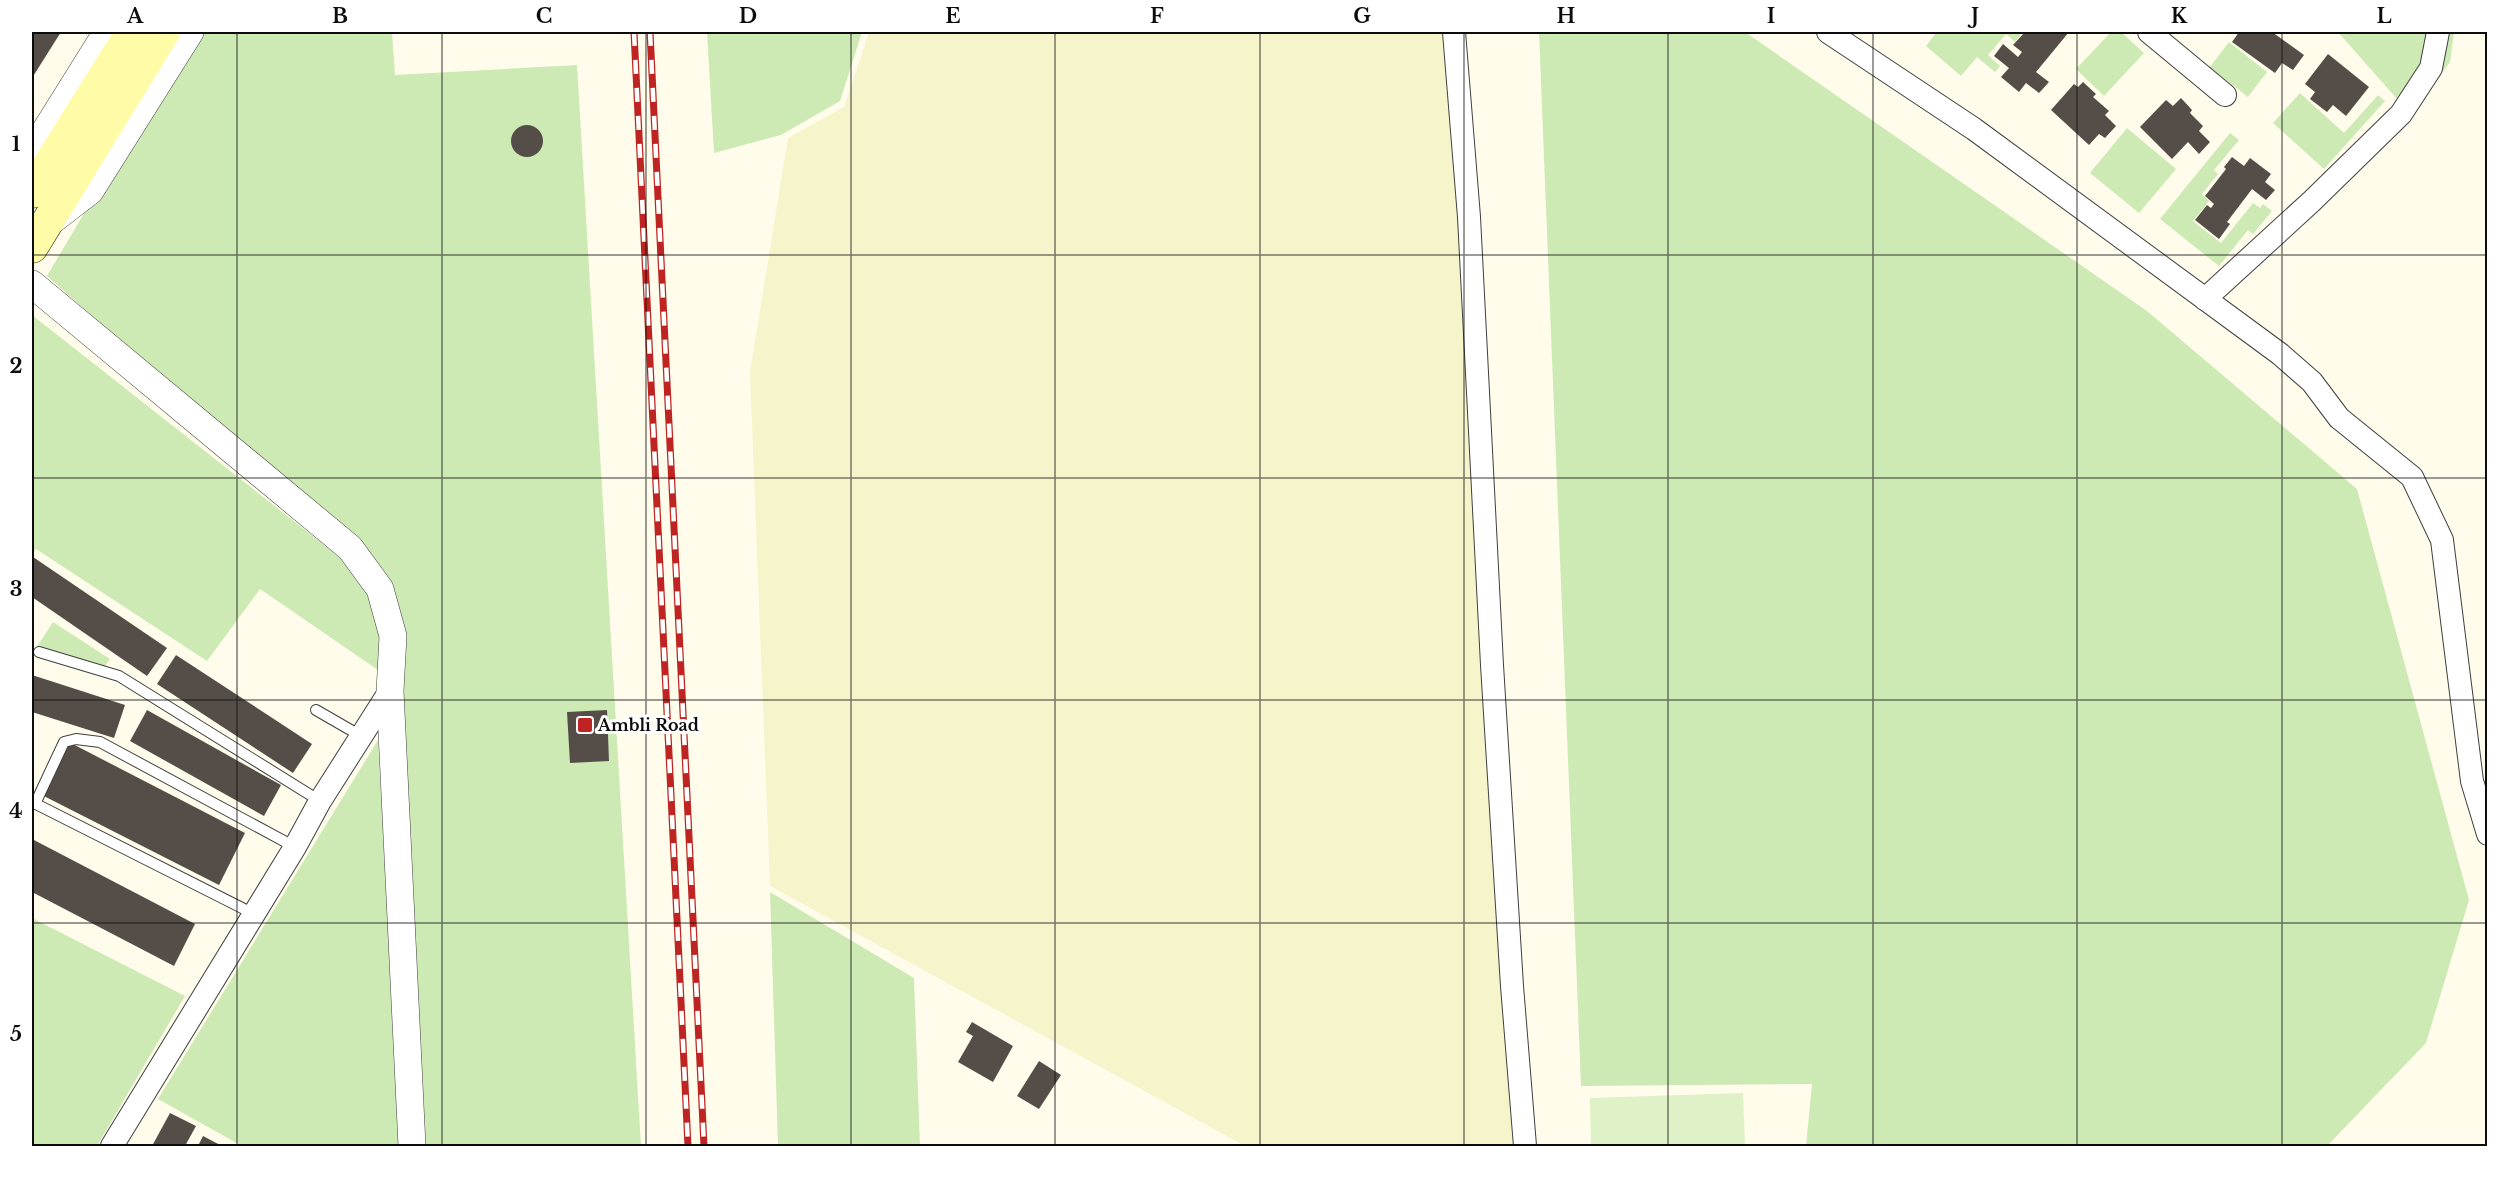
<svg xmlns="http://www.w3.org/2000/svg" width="2519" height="1178" font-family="'Libre Baskerville',serif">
  <rect width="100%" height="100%" fill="#fffceb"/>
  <path fill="#f5f4cb" d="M869 32H1450L1520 1146H1245L770 886 750 372 788 138 844 107Z"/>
  <g fill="#cdeab5">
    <path d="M191 32H392L395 75 577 65 641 1146H415L395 636 351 546 47 276Z"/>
    <path d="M707 32H862L840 101 781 135 714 153Z"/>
    <path d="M1539 32H1745L2147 311 2357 489 2469 900 2426 1043 2327 1146H1806L1812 1084 1581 1086Z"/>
    <path d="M1937 32H2023L2015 42 2006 34 1988 55 2000 66 1995 72 1977 57 1961 76 1926 46Z"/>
    <path d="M2111 32H2121L2144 53 2104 96 2076 69Z"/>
    <path d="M2338 32H2454L2450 62 2412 116Z"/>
    <path d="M2229 42 2267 72 2248 97 2210 67Z"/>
    <path d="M2300 93 2344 133 2378 95 2385 101 2324 169 2273 123Z"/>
    <path d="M2127 128 2176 169 2139 213 2090 173Z"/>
    <path d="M2230 133 2239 140 2214 170 2218 174 2202 194 2209 201 2193 221 2221 243 2253 203 2260 208 2263 204 2272 211 2253 234 2248 230 2219 266 2160 219Z"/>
    <path d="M32 315 342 559 370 594 380 638 378 670 260 589 207 661 36 549 32 555Z"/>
    <path d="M53 622 110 659 103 669 36 648Z"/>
    <path d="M378 740 401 1146H242L158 1099Z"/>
    <path d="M770 892 914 978 920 1146H778Z"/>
    <path d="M32 918 185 996 97 1146H32Z"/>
  </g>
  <path fill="#dff1c7" d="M1743 1093 1745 1146H1591L1590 1098Z"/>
  <g fill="#554e48">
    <path d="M32 32H61L32 78Z"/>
    <path d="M2025 32H2069L2036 72 2049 82 2039 93 2026 83 2019 92 2001 77 2009 68 1994 56 2003 44 2018 57 2022 52 2013 45Z"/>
    <path d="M2239 32H2272L2304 55 2293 70 2282 63 2275 73 2232 42Z"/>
    <path d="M2328 54 2369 87 2346 116 2333 105 2327 112 2310 99 2315 92 2305 84Z"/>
    <path d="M2083 82 2096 94 2093 97 2109 111 2105 115 2116 126 2105 138 2099 134 2089 145 2051 110 2074 84 2078 87Z"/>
    <path d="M2181 98 2192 110 2190 113 2203 126 2199 131 2210 142 2199 154 2188 142 2172 159 2140 127 2166 100 2173 106Z"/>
    <circle cx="527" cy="141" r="16"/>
    <path d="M2232 157 2244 166 2250 158 2271 174 2265 182 2275 190 2266 200 2252 189 2227 222 2230 224 2219 239 2195 220 2207 205 2211 208 2214 204 2205 196 2226 169 2224 167Z"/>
    <path d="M33 557 167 648 147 676 32 597Z"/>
    <path d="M176 655 312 744 293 773 157 684Z"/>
    <path d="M32 675 125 705 114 738 32 712Z"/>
    <path d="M147 710 281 785 264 816 130 741Z"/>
    <path d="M607 710 609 761 570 763 567 712Z"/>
    <path d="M63 739 245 833 219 885 36 792Z"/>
    <path d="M32 839 195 924 174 966 32 892Z"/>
    <path d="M972 1022 1013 1046 993 1082 958 1062 973 1036 966 1032Z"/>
    <path d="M1039 1061 1061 1075 1039 1109 1017 1096Z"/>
    <path d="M170 1113 196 1126 185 1146H152Z"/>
    <path d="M203 1136 222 1146H198Z"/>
  </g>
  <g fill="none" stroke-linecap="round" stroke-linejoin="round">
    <g stroke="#3f3f3f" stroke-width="12">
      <g id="service">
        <path d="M39 652 119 676 320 801"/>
        <path d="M316 710 361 736"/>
        <path d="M32 802 254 914"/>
        <path d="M35 804 64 742 76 739 100 742 295 847"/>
      </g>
    </g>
    <g stroke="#3f3f3f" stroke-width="24">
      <g id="minor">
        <path d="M1454 32 1469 217 1492 665 1512 986 1525 1146"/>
        <path d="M1828 32 1974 129 2280 354 2312 382 2339 418 2412 477 2442 540 2472 781 2488 834"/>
        <path d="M2149 32 2225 95"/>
        <path d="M2205 299 2312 201 2401 114 2431 68 2438 32"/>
        <path d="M112 1146 295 847 320 801 390 691"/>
      </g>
    </g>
    <g stroke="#3f3f3f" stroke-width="28">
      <g id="tertiary">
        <path d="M32 152 107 32"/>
        <path d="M50 222 90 191 190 32"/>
        <path d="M32 284 350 548 380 589 393 636 390 691 412 1146"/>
      </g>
    </g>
    <g stroke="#2e2e2e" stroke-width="33">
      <g id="secondary">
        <path d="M32 192 132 32"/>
        <path d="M32 247 164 32"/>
      </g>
    </g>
    <use href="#service" stroke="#fff" stroke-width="10"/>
    <use href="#minor" stroke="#fff" stroke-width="22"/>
    <use href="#tertiary" stroke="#fff" stroke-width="27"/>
    <use href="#secondary" stroke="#fffba6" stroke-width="32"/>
    <g stroke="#be2422" stroke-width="7">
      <g id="rail">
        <path d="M634 32 688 1146"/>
        <path d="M650 32 704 1146"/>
      </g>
    </g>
    <use href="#rail" stroke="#fff" stroke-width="4.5" stroke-dasharray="14" stroke-linecap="butt"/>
  </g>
  <path fill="none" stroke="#0c0c0c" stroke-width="1.5" stroke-opacity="0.55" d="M237 32V1146M442 32V1146M646 32V1146M851 32V1146M1055 32V1146M1260 32V1146M1464 32V1146M1668 32V1146M1873 32V1146M2077 32V1146M2282 32V1146M32 255H2488M32 478H2488M32 700H2488M32 923H2488"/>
  <rect fill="#be2422" stroke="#fff" stroke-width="2" x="577" y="717" width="16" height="16" rx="3"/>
  <g text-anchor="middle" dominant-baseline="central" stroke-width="6" stroke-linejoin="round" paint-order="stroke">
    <g font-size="16" font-weight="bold" fill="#0c0c0c" stroke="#fff" text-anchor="start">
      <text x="598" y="725">Ambli Road</text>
    </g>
  </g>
  <rect width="2519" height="1178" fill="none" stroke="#ffffff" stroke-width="66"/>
  <rect x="33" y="33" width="2453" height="1112" fill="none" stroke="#0c0c0c" stroke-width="2"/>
  <g font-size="20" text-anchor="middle" font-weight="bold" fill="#0c0c0c">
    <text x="135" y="23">A</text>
    <text x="340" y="23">B</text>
    <text x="544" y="23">C</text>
    <text x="748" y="23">D</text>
    <text x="953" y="23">E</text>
    <text x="1157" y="23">F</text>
    <text x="1362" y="23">G</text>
    <text x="1566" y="23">H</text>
    <text x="1771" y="23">I</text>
    <text x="1975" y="23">J</text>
    <text x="2179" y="23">K</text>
    <text x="2384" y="23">L</text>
    <text x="16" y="151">1</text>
    <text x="16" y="373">2</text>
    <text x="16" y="596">3</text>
    <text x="16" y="818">4</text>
    <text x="16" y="1041">5</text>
  </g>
</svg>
